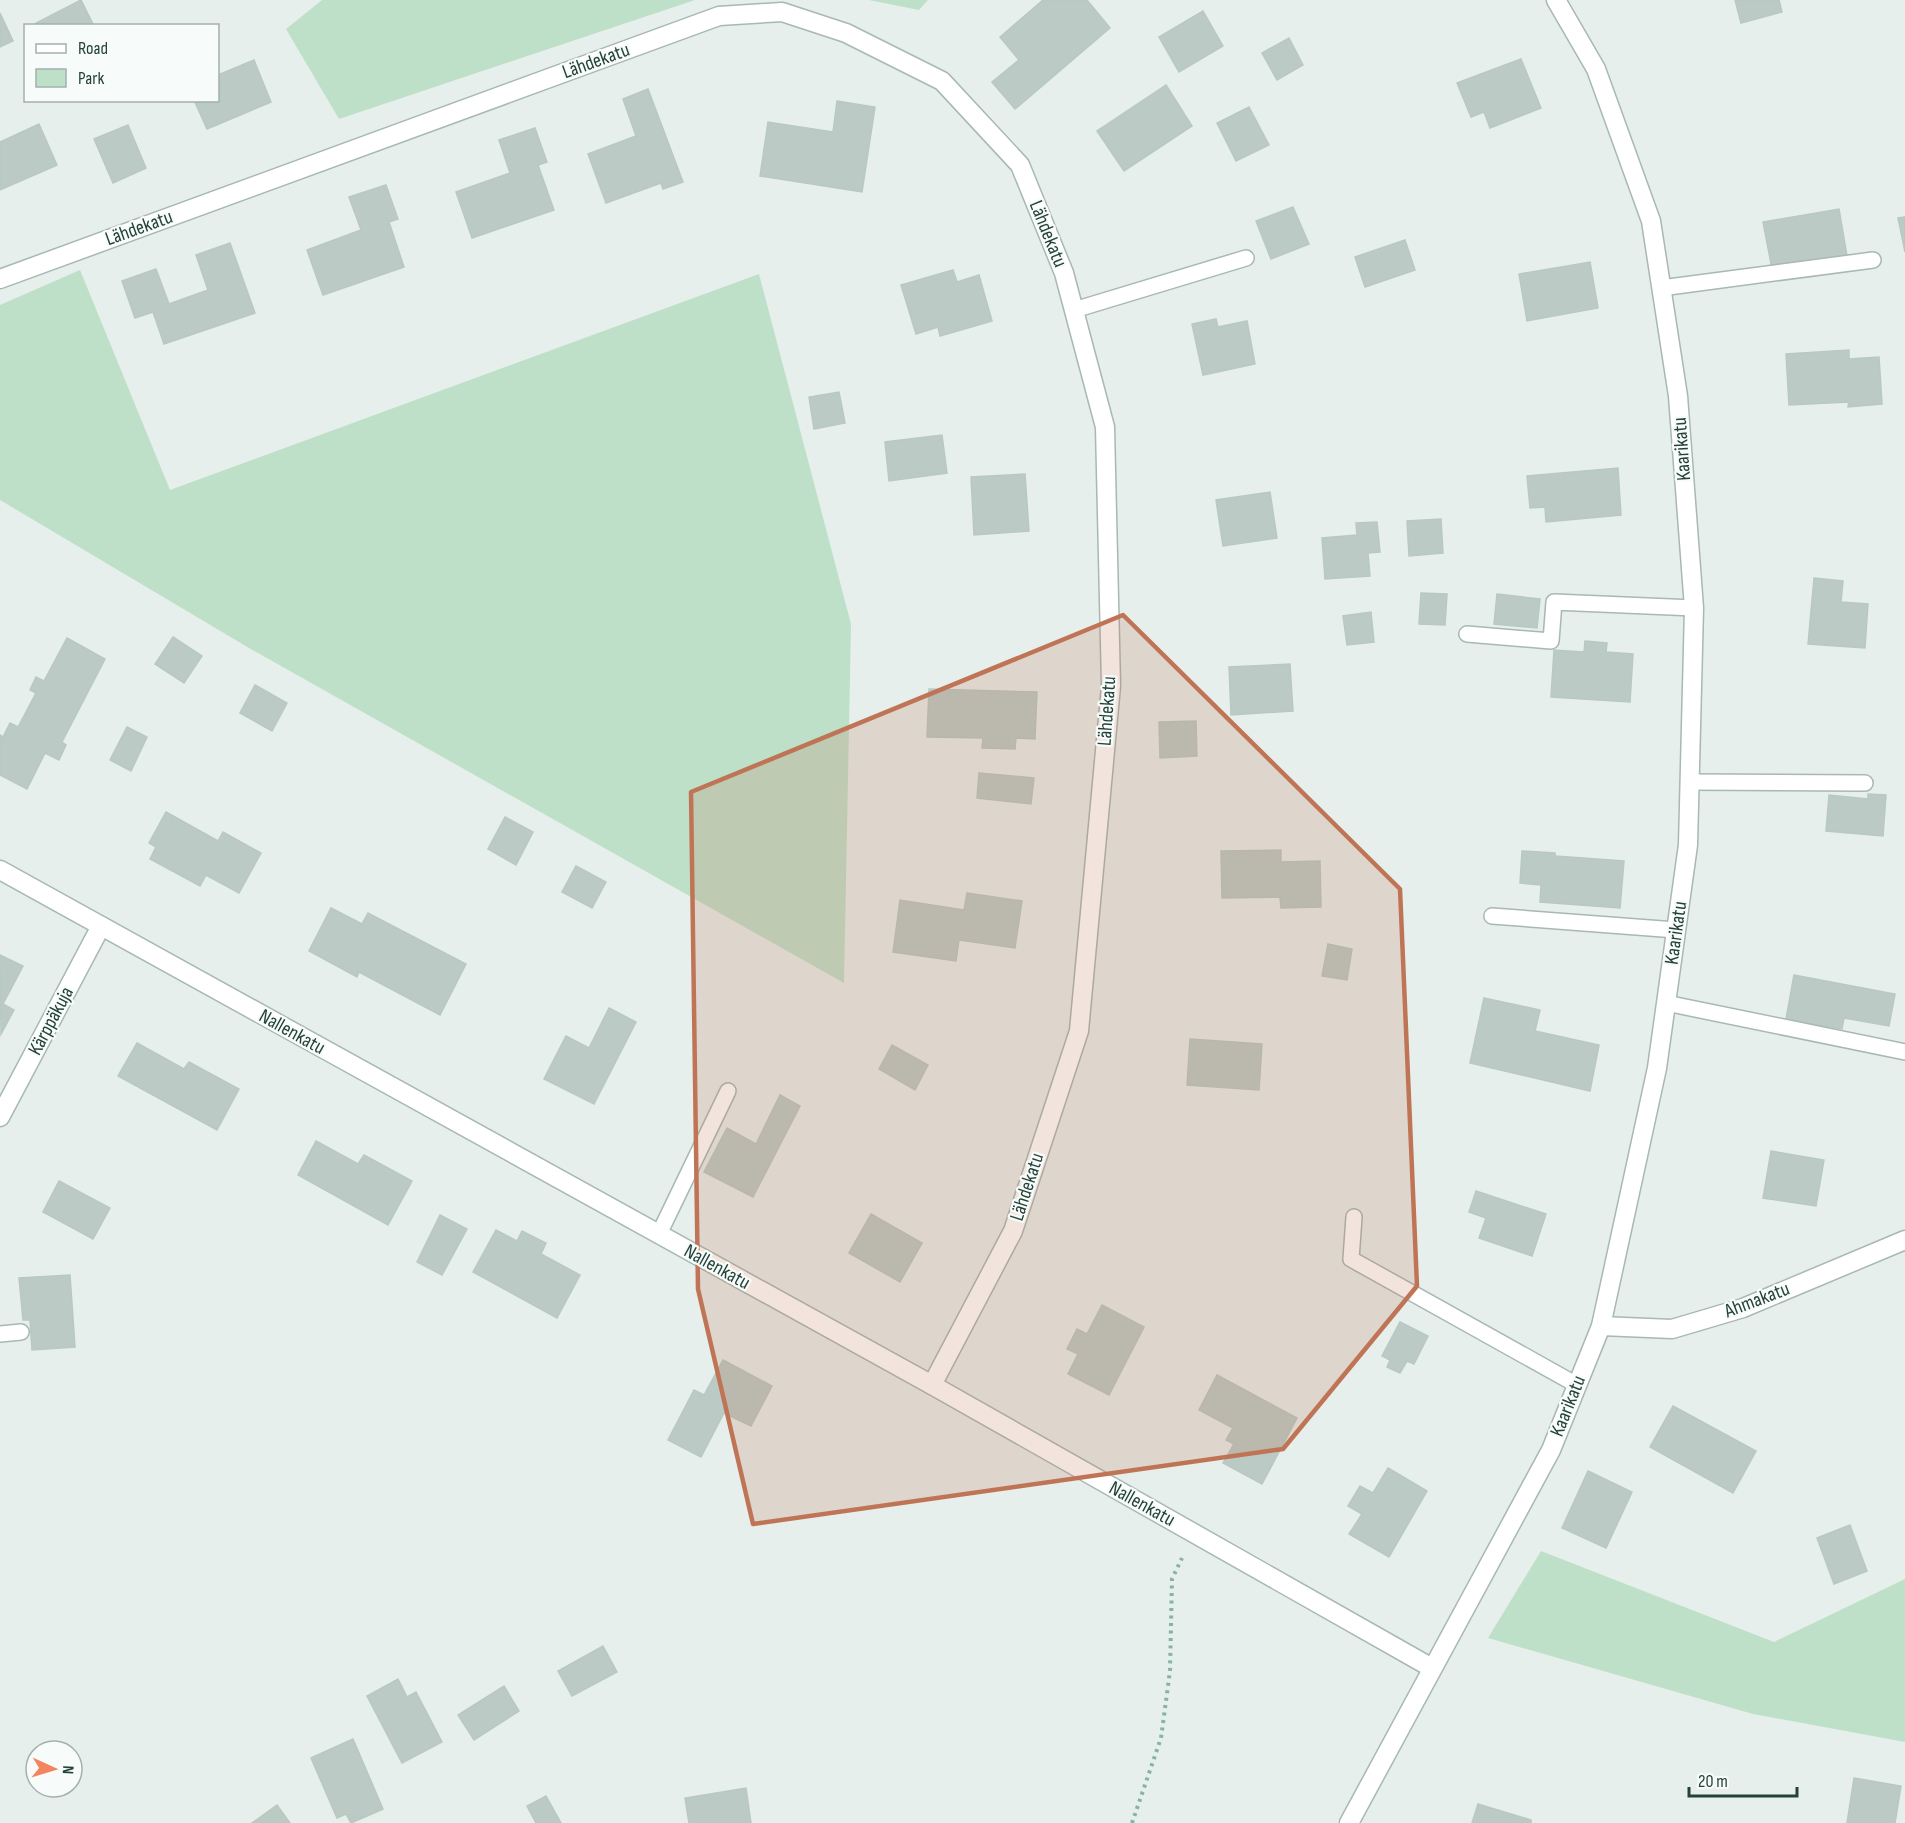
<svg xmlns="http://www.w3.org/2000/svg" width="1905" height="1823" font-family="'Sofia Sans Condensed',sans-serif">
  <rect width="100%" height="100%" fill="#e6efeb"/>
  <g fill="#bfe0c8">
    <path d="M322 0H695L339 119 286 29Z"/>
    <path d="M869 0H928L919 10Z"/>
    <path d="M80 270 170 490 759 274 851 624 844 983 249 648 0 500V305Z"/>
    <path d="M1541 1551 1774 1642 1905 1579V1742L1753 1714 1488 1638Z"/>
  </g>
  <g fill="#bbcac4" stroke="#b8c9c2" stroke-width="1.5">
    <path d="M81 0 94 26H37L36 23Z"/>
    <path d="M1043 0H1087L1110 28 1015 109 992 82 1019 60 1000 37Z"/>
    <path d="M1735 0H1779L1782 12 1741 23Z"/>
    <path d="M1203 11 1223 46 1179 72 1159 37Z"/>
    <path d="M0 13 13 41 0 47Z"/>
    <path d="M1289 38 1303 65 1277 80 1262 53Z"/>
    <path d="M1521 59 1541 108 1490 128 1484 112 1471 117 1457 83Z"/>
    <path d="M254 60 271 102 207 129 194 100H218V75Z"/>
    <path d="M1166 85 1192 126 1124 171 1097 131Z"/>
    <path d="M648 89 683 182 663 189 661 183 606 203 588 154 636 136 623 99Z"/>
    <path d="M837 101 875 107 862 192 760 176 768 122 833 132Z"/>
    <path d="M1249 107 1269 145 1236 161 1217 123Z"/>
    <path d="M39 124 57 165 0 190V142Z"/>
    <path d="M128 125 146 168 113 183 94 139Z"/>
    <path d="M535 128 547 162 538 165 554 210 472 238 456 192 510 173 499 140Z"/>
    <path d="M386 185 398 219 389 222 404 267 323 295 307 250 361 230 349 197Z"/>
    <path d="M1293 207 1309 244 1271 259 1256 221Z"/>
    <path d="M1839 209 1847 256 1772 269 1763 222Z"/>
    <path d="M1905 217V252L1898 218Z"/>
    <path d="M1405 240 1415 270 1365 287 1355 257Z"/>
    <path d="M230 243 255 313 164 344 153 312 135 318 122 281 156 269 169 304 208 290 196 255Z"/>
    <path d="M1590 262 1598 308 1527 321 1519 274Z"/>
    <path d="M953 270 957 282 979 275 992 321 940 336 938 327 916 334 901 285Z"/>
    <path d="M1216 319 1218 327 1247 321 1255 364 1203 375 1192 324Z"/>
    <path d="M1849 350V359L1879 357 1882 404 1848 407 1849 402 1789 405 1786 354Z"/>
    <path d="M839 392 845 423 814 429 809 397Z"/>
    <path d="M942 435 947 473 889 481 885 442Z"/>
    <path d="M1618 468 1621 515 1546 522 1545 507 1530 508 1527 476Z"/>
    <path d="M1025 474 1029 531 974 535 971 477Z"/>
    <path d="M1270 492 1277 538 1223 546 1216 500Z"/>
    <path d="M1441 519 1443 553 1409 556 1407 521Z"/>
    <path d="M1377 522 1380 552 1368 553 1370 576 1325 579 1322 538 1357 535 1356 523Z"/>
    <path d="M1814 578 1843 581 1841 602 1868 604 1865 648 1808 644Z"/>
    <path d="M1421 593 1447 594 1445 625 1419 624Z"/>
    <path d="M1497 594 1540 599 1537 628 1494 624Z"/>
    <path d="M1371 612 1374 642 1347 645 1343 616Z"/>
    <path d="M173 637 202 656 184 683 155 664Z"/>
    <path d="M67 638 105 659 62 742 66 745 59 760 45 753 27 789 0 775V735L3 737 10 723 18 727 36 693 30 690 36 677 44 681Z"/>
    <path d="M1585 641 1607 643 1606 652 1633 654 1630 702 1551 697 1554 650 1584 652Z"/>
    <path d="M1290 664 1293 711 1231 715 1229 667Z"/>
    <path d="M255 685 287 703 272 731 240 713Z"/>
    <path d="M929 689 1037 692 1035 739 1016 738 1015 749 982 748 983 738 927 737Z"/>
    <path d="M1196 721 1197 756 1160 758 1159 722Z"/>
    <path d="M127 727 147 737 131 771 110 760Z"/>
    <path d="M979 773 1034 778 1031 804 977 798Z"/>
    <path d="M1868 794 1886 795 1883 836 1826 831 1829 795 1868 799Z"/>
    <path d="M166 812 218 841 223 832 261 853 239 893 206 875 200 886 150 859 156 847 149 843Z"/>
    <path d="M505 817 533 832 516 865 488 849Z"/>
    <path d="M1281 850V862L1320 861 1321 907 1281 908 1280 897 1222 898 1221 851Z"/>
    <path d="M1522 851 1555 853V856L1624 861 1620 908 1540 902 1541 885 1520 883Z"/>
    <path d="M576 866 606 882 592 908 562 892Z"/>
    <path d="M967 893 1022 901 1015 948 959 940 956 961 893 952 900 900 964 910Z"/>
    <path d="M331 908 362 924 368 913 466 964 440 1015 359 972 357 977 309 951Z"/>
    <path d="M1328 944 1352 949 1347 980 1322 976Z"/>
    <path d="M0 955 23 966 3 1004 14 1010 1 1034Z"/>
    <path d="M1794 975 1895 994 1889 1026 1844 1018 1842 1029 1786 1019Z"/>
    <path d="M1484 998 1540 1010 1535 1031 1599 1045 1590 1091 1470 1063Z"/>
    <path d="M609 1008 636 1022 594 1104 544 1079 566 1036 589 1048Z"/>
    <path d="M1190 1039 1262 1044 1259 1090 1187 1085Z"/>
    <path d="M137 1043 184 1069 189 1062 239 1089 217 1130 118 1076Z"/>
    <path d="M892 1045 928 1065 915 1090 879 1069Z"/>
    <path d="M780 1095 800 1106 753 1197 704 1172 727 1128 756 1144Z"/>
    <path d="M316 1141 358 1164 364 1155 412 1181 388 1225 298 1175Z"/>
    <path d="M1771 1151 1824 1160 1816 1206 1763 1198Z"/>
    <path d="M59 1181 110 1208 93 1239 43 1212Z"/>
    <path d="M1476 1191 1546 1214 1532 1256 1479 1238 1486 1218 1469 1212Z"/>
    <path d="M871 1214 922 1243 900 1282 849 1253Z"/>
    <path d="M440 1215 467 1229 442 1275 417 1262Z"/>
    <path d="M496 1230 517 1241 522 1231 546 1243 541 1254 580 1275 557 1318 473 1272Z"/>
    <path d="M70 1275 75 1347 32 1350 30 1320H23L19 1278Z"/>
    <path d="M1102 1305 1144 1327 1109 1395 1068 1374 1078 1354 1067 1349 1077 1329 1087 1334Z"/>
    <path d="M1400 1322 1428 1336 1414 1364 1407 1361 1400 1373 1387 1367 1390 1360 1382 1356Z"/>
    <path d="M723 1360 772 1386 751 1426 724 1413 701 1457 668 1440 694 1390 704 1395Z"/>
    <path d="M1217 1375 1297 1418 1262 1484 1223 1463 1234 1444 1226 1440 1233 1428 1199 1410Z"/>
    <path d="M1673 1406 1756 1451 1733 1493 1650 1447Z"/>
    <path d="M1388 1468 1427 1491 1389 1557 1349 1534 1362 1514 1348 1506 1360 1486 1373 1493Z"/>
    <path d="M1588 1471 1632 1492 1606 1548 1562 1528Z"/>
    <path d="M1850 1525 1867 1571 1834 1584 1817 1538Z"/>
    <path d="M603 1646 617 1672 572 1696 558 1671Z"/>
    <path d="M398 1679 407 1697 416 1692 442 1742 402 1763 367 1696Z"/>
    <path d="M504 1686 519 1711 474 1740 458 1715Z"/>
    <path d="M353 1739 383 1809 351 1823 346 1814 337 1818 311 1758Z"/>
    <path d="M1854 1778 1901 1786 1895 1823H1847Z"/>
    <path d="M746 1788 751 1823H689L685 1798Z"/>
    <path d="M546 1796 561 1823H536L527 1806Z"/>
    <path d="M1478 1804 1531 1820V1823H1472Z"/>
    <path d="M277 1805 290 1823H252Z"/>
  </g>
  <g fill="none" stroke-linecap="round" stroke-linejoin="round">
    <g stroke="#a8b8b2" stroke-width="18">
      <g id="service">
        <path d="M1661 288 1873 260"/>
        <path d="M1074 310 1246 258"/>
        <path d="M1467 634 1551 641 1554 602 1694 608"/>
        <path d="M1689 782 1865 783"/>
        <path d="M1492 916 1676 930"/>
        <path d="M1666 1003 1905 1052"/>
        <path d="M1354 1217 1351 1259 1577 1385"/>
        <path d="M659 1234 728 1091"/>
        <path d="M0 1334 21 1332"/>
      </g>
    </g>
    <g stroke="#a8b8b2" stroke-width="21">
      <g id="minor">
        <path d="M0 279 719 16 782 12 846 33 942 81 1020 165 1064 273 1105 427 1111 686 1079 1031 1013 1231 932 1385"/>
        <path d="M0 870 932 1385 1432 1668"/>
        <path d="M0 1117 101 926"/>
        <path d="M1601 1326 1672 1329 1743 1308 1905 1240"/>
        <path d="M1349 1823 1551 1450 1601 1326 1657 1068 1688 845 1694 608 1678 396 1651 221 1596 69 1556 0"/>
      </g>
    </g>
    <path stroke="#86b3a5" stroke-width="4" stroke-dasharray="3 4.5" stroke-linecap="butt" d="M1132 1823 1161 1738 1170 1671 1172 1579 1182 1558"/>
    <use href="#service" stroke="#fff" stroke-width="15"/>
    <use href="#minor" stroke="#fff" stroke-width="18"/>
  </g>
  <path fill="#c07456" fill-opacity="0.2" stroke="#c07456" stroke-width="4.5" stroke-linejoin="round" d="M1123 615 1400 889 1417 1286 1283 1449 753 1524 698 1289 691 792Z"/>
  <g text-anchor="middle" dominant-baseline="central" stroke-width="4.5" stroke-linejoin="round" paint-order="stroke">
    <g font-size="20" fill="#24423a" stroke="#f7fbf9">
      <text transform="translate(596 61) rotate(-20)">Lähdekatu</text>
      <text transform="translate(139 228) rotate(-20)">Lähdekatu</text>
      <text transform="translate(1048 234) rotate(68)">Lähdekatu</text>
      <text transform="translate(1682 449) rotate(-94)">Kaarikatu</text>
      <text transform="translate(1107 711) rotate(-86)">Lähdekatu</text>
      <text transform="translate(1676 933) rotate(-82)">Kaarikatu</text>
      <text transform="translate(51 1021) rotate(-62)">Kärppäkuja</text>
      <text transform="translate(292 1032) rotate(29)">Nallenkatu</text>
      <text transform="translate(1027 1187) rotate(-72)">Lähdekatu</text>
      <text transform="translate(717 1267) rotate(29)">Nallenkatu</text>
      <text transform="translate(1757 1300) rotate(-21)">Ahmakatu</text>
      <text transform="translate(1568 1406) rotate(-68)">Kaarikatu</text>
      <text transform="translate(1142 1504) rotate(29)">Nallenkatu</text>
    </g>
  </g>
  <rect x="24" y="24" width="195" height="78" fill="#f7fbf9" stroke="#a3b1ad" stroke-width="1.5"/>
  <rect x="36" y="44" width="30" height="9" fill="#ffffff" stroke="#a3b1ad" stroke-width="1.5"/>
  <text x="78" y="54" font-size="18" fill="#24423a">Road</text>
  <rect x="36" y="69" width="30" height="18" fill="#bfe0c8" stroke="#a3b1ad" stroke-width="1.5"/>
  <text x="78" y="84" font-size="18" fill="#24423a">Park</text>
  <g transform="translate(54 1769) rotate(94)"><circle r="28" fill="#f7fbf9" stroke="#a3b1ad" stroke-width="1.5"/>
  <path d="M0-4.5L10 22L0 15L-10 22Z" fill="#f4845f"/>
  <text y="-9" font-size="16" font-weight="bold" text-anchor="middle" fill="#24423a">N</text>
  </g>
  <path d="M1689 1787v9h108v-9" fill="none" stroke="#24423a" stroke-width="3"/>
  <text x="1698" y="1787" font-size="18" fill="#24423a" stroke="#f7fbf9" stroke-width="4.5" paint-order="stroke">20 m</text>
</svg>
